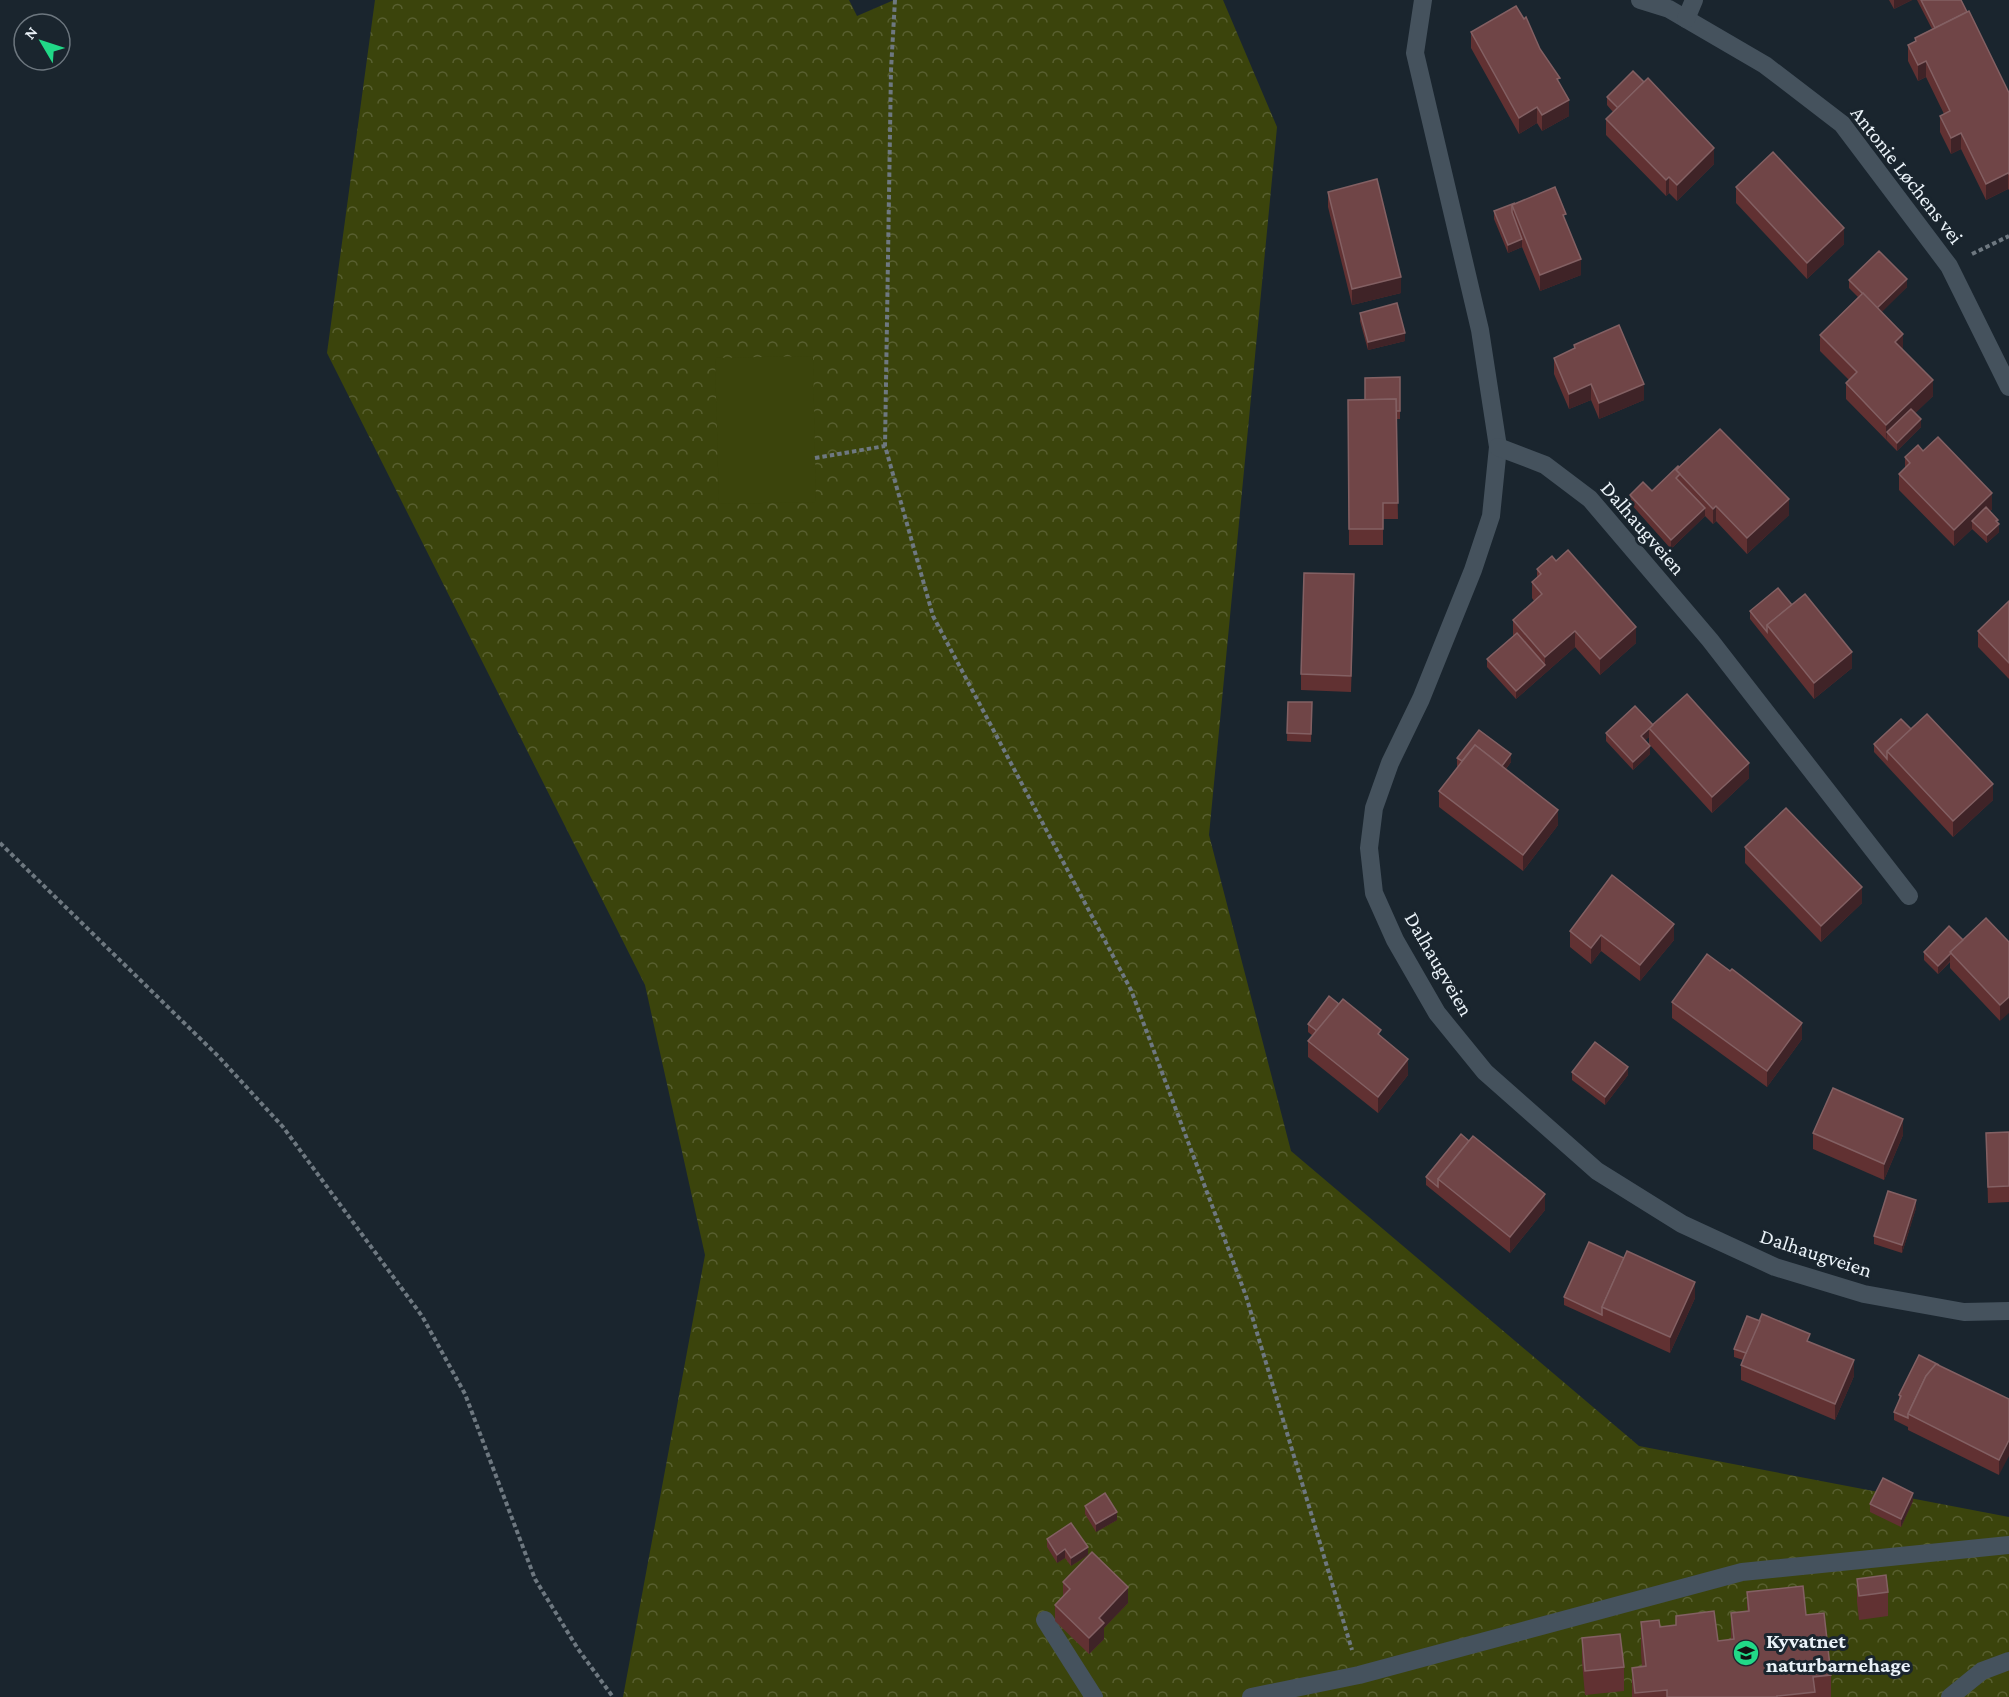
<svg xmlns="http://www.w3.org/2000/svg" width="2009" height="1697" font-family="'Crimson Pro',serif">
  <defs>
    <pattern id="forest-crowns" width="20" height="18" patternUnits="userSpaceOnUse" patternTransform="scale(1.5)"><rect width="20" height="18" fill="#3b440c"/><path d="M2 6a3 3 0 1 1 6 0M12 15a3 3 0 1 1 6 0" fill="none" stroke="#585f30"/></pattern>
  </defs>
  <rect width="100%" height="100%" fill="#1a252e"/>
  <path fill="url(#forest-crowns)" d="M375 0H849L857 16 894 0H1223L1277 127 1209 835 1291 1151 1639 1446 2009 1517V1697H623L705 1255 645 985 327 353Z"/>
  <path fill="#3b440c" d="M813 356 816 502 719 504 715 358Z"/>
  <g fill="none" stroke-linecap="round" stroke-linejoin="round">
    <g stroke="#6e7880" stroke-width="4" stroke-dasharray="4.5 3" stroke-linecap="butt">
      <path d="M895 0 891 70 885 446 933 616 1131 990 1246 1296 1352 1650"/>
      <path d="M1972 254 2009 236"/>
      <path d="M815 458 885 446"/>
      <path d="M0 843 218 1056 283 1127 422 1316 465 1394 535 1579 578 1649 613 1697"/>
    </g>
    <g stroke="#45525d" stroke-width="18">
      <path d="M1423 0 1415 53 1480 330 1498 447 1491 516 1473 570 1421 699 1390 763 1374 808 1369 848 1374 893 1395 940 1437 1013 1485 1072 1597 1171 1682 1224 1775 1267 1864 1294 1964 1312 2009 1311"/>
      <path d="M1640 0 1669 9 1765 65 1842 124 1949 266 2009 387"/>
      <path d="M1686 19 1694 0"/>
      <path d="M1498 447 1545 465 1590 499 1710 640 1909 896"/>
      <path d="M1045 1620 1094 1697"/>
      <path d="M1251 1697 1359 1675 1742 1572 2009 1545"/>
      <path d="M1950 1697 1982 1671 2009 1661"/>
    </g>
  </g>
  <g fill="#613132">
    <path d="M1889 0H1912L1894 9Z"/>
    <path d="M1917 0H1961L2009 93V190L2008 189 1986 200 1961 149 1951 154 1940 132V116L1944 114 1926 77 1918 81 1908 61V45L1915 42V38L1932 29Z"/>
    <path d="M1471 32 1540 49 1560 84 1569 116 1542 131 1537 123 1519 134 1471 48Z"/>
    <path d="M1607 97 1714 164 1677 201 1669 193 1666 196 1606 135V119L1613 112 1607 105Z"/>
    <path d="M1736 187 1844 244 1807 279 1736 203Z"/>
    <path d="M1328 192 1401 293 1352 305 1328 207Z"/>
    <path d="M1515 203 1566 223 1581 275 1540 291 1522 247 1508 253 1494 219V211Z"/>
    <path d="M1849 280 1907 287 1881 312 1903 350 1933 396 1915 413 1921 427 1897 451 1846 399V383L1849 380 1820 351V335L1858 297 1849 288Z"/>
    <path d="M1360 313 1405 341 1368 350 1360 321Z"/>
    <path d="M1574 345 1644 400 1599 419 1591 400 1569 409 1554 374V358L1574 349Z"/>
    <path d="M1400 377V419H1396L1398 519H1383V545H1349L1348 400H1365Z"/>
    <path d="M1923 451 1992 509 1990 511 1998 523 1999 532 1987 543 1972 529 1954 546 1899 490V474L1905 468V457Z"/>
    <path d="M1679 467 1789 515 1747 554 1716 521 1713 524 1705 516 1671 549 1630 503V495L1652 491Z"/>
    <path d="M1537 569 1636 643 1600 675 1575 647 1516 699 1487 667V659L1513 637V620L1534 601 1532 598V582L1537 577Z"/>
    <path d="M1354 590 1351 692 1301 690V674Z"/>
    <path d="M2009 601V679L1978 647V631Z"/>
    <path d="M1792 605 1852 668 1814 699 1750 619V611Z"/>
    <path d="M1288 702H1312L1311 742 1287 741Z"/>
    <path d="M1653 725 1749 778 1712 813 1649 744V737L1645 740 1650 754 1633 770 1606 741V733Z"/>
    <path d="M1911 729 1993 800 1953 837 1874 752V744Z"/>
    <path d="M1457 758 1511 762 1506 769 1558 825 1523 871 1439 807V791L1458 766H1457Z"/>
    <path d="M1745 847 1862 903 1821 942 1745 863Z"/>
    <path d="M1570 931 1674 940 1640 981 1601 951 1591 964 1570 947Z"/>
    <path d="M1963 940 2009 942 2000 1021 1950 968V962L1938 974 1924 960V952Z"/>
    <path d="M1672 1002 1802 1039 1767 1087 1672 1018Z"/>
    <path d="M1308 1024 1381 1037 1408 1075 1378 1113 1308 1057V1041L1313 1036 1308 1032Z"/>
    <path d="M1572 1072 1628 1075 1605 1105 1572 1080Z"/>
    <path d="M2009 1132V1202L1988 1203 1986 1133Z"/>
    <path d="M1813 1133 1903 1135 1884 1180 1813 1149Z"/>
    <path d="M1469 1141 1545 1210 1510 1253 1426 1185V1177Z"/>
    <path d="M1916 1208 1902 1253 1874 1244V1236Z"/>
    <path d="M1564 1297 1695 1298 1670 1353 1564 1305Z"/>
    <path d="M1810 1342 1854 1376 1835 1420 1741 1380V1365L1743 1360 1734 1357V1349Z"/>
    <path d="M1939 1366 2009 1399 1999 1475 1908 1430V1427L1894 1420V1412L1899 1401V1395Z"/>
    <path d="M1913 1501 1901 1527 1870 1512V1504Z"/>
    <path d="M1085 1506 1117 1520 1096 1532 1085 1514Z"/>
    <path d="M1047 1539 1088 1555 1071 1566 1065 1558 1057 1563 1047 1547Z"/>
    <path d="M1857 1579 1888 1592V1616L1859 1620 1857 1602Z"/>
    <path d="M1063 1582 1128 1603 1104 1628V1639L1089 1654 1055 1621V1605L1063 1596Z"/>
    <path d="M1747 1592 1806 1615 1831 1675V1697H1632V1668L1642 1666 1641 1653V1622L1660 1627 1676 1625V1616L1718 1641 1731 1639V1613L1747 1612Z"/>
    <path d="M1582 1638 1624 1667V1691L1585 1695 1582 1662Z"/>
  </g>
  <g fill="#3f2327">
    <path d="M1894 0H1912L1894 9Z"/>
    <path d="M1926 61V77L1918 81V65Z"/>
    <path d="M1569 100V116L1542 131V115Z"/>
    <path d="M1537 107V123L1519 134V118Z"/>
    <path d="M1961 133V149L1951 154V138Z"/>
    <path d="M1714 148V164L1677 201V185Z"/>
    <path d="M2008 173V189L1986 200V184Z"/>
    <path d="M1669 177V193L1666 196V180Z"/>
    <path d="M1844 228V244L1807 279V263Z"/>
    <path d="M1522 239V247L1508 253V245Z"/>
    <path d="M1581 259V275L1540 291V275Z"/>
    <path d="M1401 277V293L1352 305V289Z"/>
    <path d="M1907 279V287L1877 317V309Z"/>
    <path d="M1405 333V341L1368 350V342Z"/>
    <path d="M1903 334V350L1895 342Z"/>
    <path d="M1933 380V396L1891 437 1887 432 1886 441V425Z"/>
    <path d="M1591 384V400L1569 409V394Z"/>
    <path d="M1644 384V400L1599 419V403Z"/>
    <path d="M1921 419V427L1897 451V443Z"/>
    <path d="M1992 493V509L1976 525 1972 521V529L1954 546V530Z"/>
    <path d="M1789 499V515L1747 554V538Z"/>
    <path d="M1716 506V521L1713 524V509Z"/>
    <path d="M1705 508V516L1671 549V540Z"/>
    <path d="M1998 520 1999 532 1987 543V535Z"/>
    <path d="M1636 627V643L1600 675V659Z"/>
    <path d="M1575 631V647L1516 699V691L1545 665V657Z"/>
    <path d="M1852 652V668L1814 699V683Z"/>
    <path d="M1649 729V737L1641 744V736Z"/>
    <path d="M1650 746V754L1633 770V762Z"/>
    <path d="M1511 754V762L1498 779V771Z"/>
    <path d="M1749 763V778L1712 813V797Z"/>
    <path d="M1993 784V800L1953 837V821Z"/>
    <path d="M1558 810V825L1523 871V855Z"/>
    <path d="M1862 887V903L1821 942V926Z"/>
    <path d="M1674 924V940L1640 981V965Z"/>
    <path d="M1601 935V951L1591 964V948Z"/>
    <path d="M1950 953V961L1938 974V966Z"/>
    <path d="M2009 997V1013L2000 1021V1005Z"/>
    <path d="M1802 1023V1039L1767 1087V1071Z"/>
    <path d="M1408 1059V1075L1378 1113V1097Z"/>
    <path d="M1628 1067V1075L1605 1105V1097Z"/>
    <path d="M1903 1119V1135L1884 1180V1164Z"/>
    <path d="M1545 1194V1210L1510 1253V1237Z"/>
    <path d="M1916 1200V1208L1902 1253V1245Z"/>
    <path d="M1695 1282V1298L1670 1353V1337Z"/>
    <path d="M1854 1360V1376L1835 1420V1404Z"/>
    <path d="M2009 1440V1456L1999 1475V1460Z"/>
    <path d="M1913 1493V1501L1901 1527V1519Z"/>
    <path d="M1117 1512V1520L1096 1532V1524Z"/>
    <path d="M1088 1547V1555L1071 1566V1558Z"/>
    <path d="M1065 1549V1558L1057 1563V1555Z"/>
    <path d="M1128 1587V1603L1104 1628V1639L1089 1654V1638L1099 1618Z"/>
  </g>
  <g fill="#704547" stroke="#836063" stroke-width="1.5">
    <path d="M1921 0H1961L1967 12 1935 28Z"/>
    <path d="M1516 6 1524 19 1526 17 1540 49 1560 78 1557 79 1569 100 1542 115 1537 107 1519 118 1471 32Z"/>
    <path d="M1969 11 2009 93V174L2008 173 1986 184 1961 133 1951 138 1940 116 1950 111 1926 61 1918 65 1908 45 1916 41 1915 38Z"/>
    <path d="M1633 71 1644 82 1618 108 1607 97Z"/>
    <path d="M1648 78 1714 148 1677 185 1669 177 1666 180 1606 119Z"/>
    <path d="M1773 152 1844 228 1807 263 1736 187Z"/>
    <path d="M1377 179 1401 277 1352 289 1328 192Z"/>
    <path d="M1555 187 1566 214 1563 215 1581 259 1540 275 1512 205Z"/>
    <path d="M1515 203 1512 205V212L1522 239 1508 245 1494 211Z"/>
    <path d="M1879 251 1907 279 1877 308 1849 280Z"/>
    <path d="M1863 293 1903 334 1895 342 1933 380 1886 425 1846 383 1857 372 1820 335Z"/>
    <path d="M1397 303 1405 333 1368 342 1360 313Z"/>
    <path d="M1619 325 1644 384 1599 403 1591 384 1569 394 1554 358 1575 348 1574 345Z"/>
    <path d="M1400 377V411H1396V399L1365 400V378Z"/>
    <path d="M1396 399 1398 503H1383V529H1349L1348 400Z"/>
    <path d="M1911 409 1921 419 1897 443 1887 432Z"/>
    <path d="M1720 429 1789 499 1747 538 1716 506 1713 509 1676 470Z"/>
    <path d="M1938 437 1992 493 1954 530 1899 474 1910 463 1905 457 1918 445 1923 451Z"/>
    <path d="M1678 466 1679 467 1676 470 1680 474 1676 478 1705 508 1671 540 1630 495 1643 482 1652 491Z"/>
    <path d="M1986 507 1998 520 1996 521 1999 524 1987 535 1972 521Z"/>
    <path d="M1568 550 1636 627 1600 659 1575 631 1545 657 1513 620 1542 594 1532 582 1541 574 1537 569 1552 556 1556 561Z"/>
    <path d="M1304 573 1354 574 1351 676 1301 674Z"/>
    <path d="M1778 588 1792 605 1767 625V632L1750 611Z"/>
    <path d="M1805 594 1852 652 1814 683 1767 625Z"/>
    <path d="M2009 601V663L1978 631Z"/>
    <path d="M1517 633 1545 665 1516 691 1487 659Z"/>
    <path d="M1687 694 1749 763 1712 797 1649 728Z"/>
    <path d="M1288 702H1312L1311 734 1287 733Z"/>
    <path d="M1635 706 1653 725 1641 736 1650 746 1633 762 1606 733Z"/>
    <path d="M1927 714 1993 784 1953 821 1887 751Z"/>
    <path d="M1901 719 1911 729 1887 751V759L1874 744Z"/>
    <path d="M1479 730 1511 754 1502 766 1475 745 1462 761 1457 758Z"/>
    <path d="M1475 745 1558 810 1523 855 1439 791Z"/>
    <path d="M1786 808 1862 887 1821 926 1745 847Z"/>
    <path d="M1612 875 1674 924 1640 965 1601 935 1591 948 1570 931Z"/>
    <path d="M1986 918 2009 942V997L2000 1005 1950 952Z"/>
    <path d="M1949 926 1963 940 1950 952 1951 953 1938 966 1924 952Z"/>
    <path d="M1707 954 1730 971 1732 969 1802 1023 1767 1071 1672 1002Z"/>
    <path d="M1329 996 1339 1004 1317 1031 1308 1024Z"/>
    <path d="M1343 999 1381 1030 1378 1034 1408 1059 1378 1097 1308 1041Z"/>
    <path d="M1595 1042 1628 1067 1605 1097 1572 1072Z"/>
    <path d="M1833 1088 1903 1119 1884 1164 1813 1133Z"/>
    <path d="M2009 1132V1186L1988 1187 1986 1133Z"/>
    <path d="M1461 1134 1469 1141 1438 1179V1187L1426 1177Z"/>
    <path d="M1473 1136 1545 1194 1510 1237 1438 1179Z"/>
    <path d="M1888 1191 1916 1200 1902 1245 1874 1236Z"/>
    <path d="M1589 1242 1624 1258 1602 1307V1315L1564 1297Z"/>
    <path d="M1627 1251 1695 1282 1670 1337 1602 1307Z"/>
    <path d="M1762 1314 1810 1334 1807 1341 1854 1360 1835 1404 1741 1365Z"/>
    <path d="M1747 1316 1760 1321 1746 1353 1734 1349Z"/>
    <path d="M1919 1355 1939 1365 1936 1364 1926 1376 1908 1414V1418L1894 1412 1901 1396 1899 1395Z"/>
    <path d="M1936 1364 2009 1399V1440L1999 1460 1908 1414 1926 1376Z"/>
    <path d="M1883 1478 1913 1493 1901 1519 1870 1504Z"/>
    <path d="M1105 1493 1117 1512 1096 1524 1085 1506Z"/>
    <path d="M1071 1523 1088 1547 1071 1558 1065 1549 1057 1555 1047 1539Z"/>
    <path d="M1092 1552 1128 1587 1099 1618 1104 1623 1089 1638 1055 1605 1070 1589 1063 1582Z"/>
    <path d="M1886 1575 1888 1592 1859 1596 1857 1579Z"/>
    <path d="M1803 1586 1806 1615 1824 1613 1831 1675 1813 1677 1815 1692 1777 1696V1697H1667V1690L1635 1693 1632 1668 1646 1666 1641 1622 1659 1620 1660 1627 1676 1625V1616L1714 1611 1718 1641 1734 1639 1731 1613 1749 1611 1747 1592Z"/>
    <path d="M1620 1634 1624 1667 1585 1671 1582 1638Z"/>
  </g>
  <defs>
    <g id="school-disc" transform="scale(1.35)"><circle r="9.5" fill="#21d887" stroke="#1a252e"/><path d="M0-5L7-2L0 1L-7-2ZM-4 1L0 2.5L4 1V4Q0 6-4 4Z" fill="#111"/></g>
  </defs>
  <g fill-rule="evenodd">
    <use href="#school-disc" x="1746" y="1653"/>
  </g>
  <g text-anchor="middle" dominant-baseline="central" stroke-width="6" stroke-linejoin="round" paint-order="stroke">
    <g font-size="21" fill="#eaf2f8" stroke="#1a252e">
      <text transform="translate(1907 175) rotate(52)">Antonie Løchens vei</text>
      <text transform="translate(1643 528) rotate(49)">Dalhaugveien</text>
      <text transform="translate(1439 964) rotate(60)">Dalhaugveien</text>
      <text transform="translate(1816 1253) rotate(18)">Dalhaugveien</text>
    </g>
    <g font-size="21" font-weight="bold" fill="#eaf2f8" stroke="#1a252e" text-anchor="start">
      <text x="1766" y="1641">Kyvatnet<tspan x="1766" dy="24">naturbarnehage</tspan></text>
    </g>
  </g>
  <g transform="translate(42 42) rotate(309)"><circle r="28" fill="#1a252e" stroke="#6d777f" stroke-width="1.5"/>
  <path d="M0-4.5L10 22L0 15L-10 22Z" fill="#21d887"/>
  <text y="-9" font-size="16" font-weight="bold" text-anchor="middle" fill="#eaf2f8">N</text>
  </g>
</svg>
